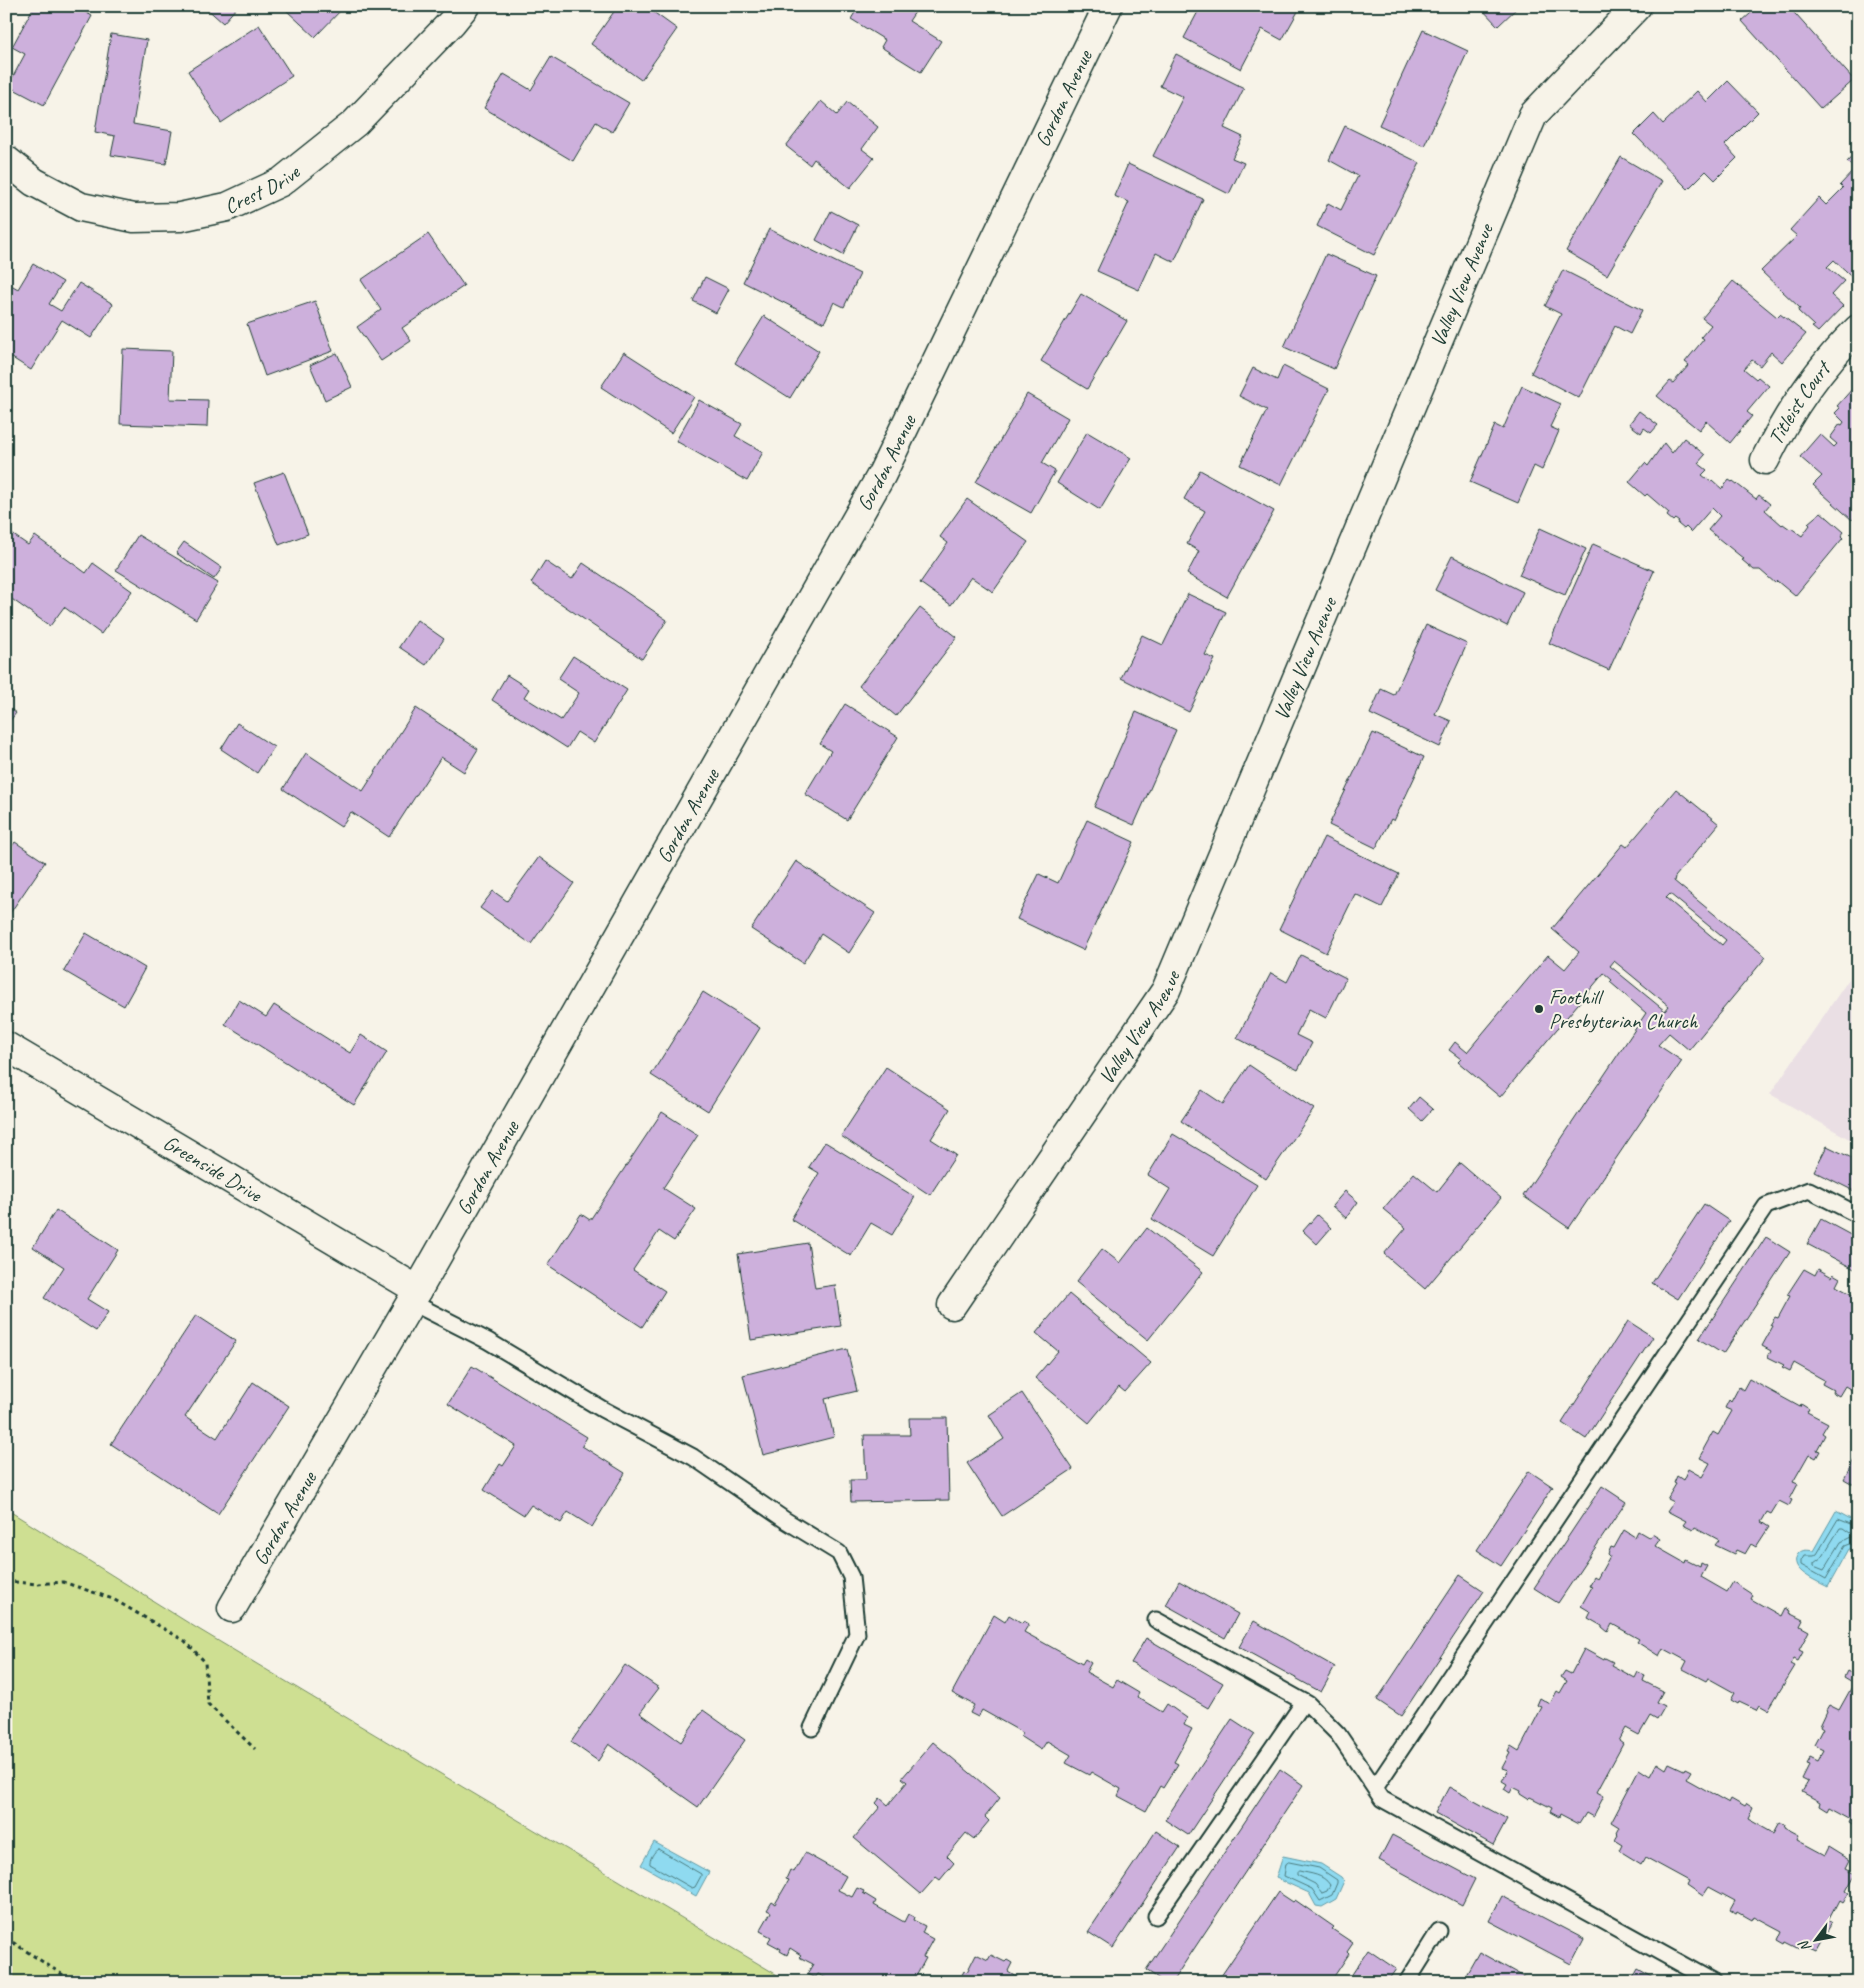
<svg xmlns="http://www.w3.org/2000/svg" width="1864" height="1988" font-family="Caveat,sans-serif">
  <rect width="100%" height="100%" fill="#f7f3e8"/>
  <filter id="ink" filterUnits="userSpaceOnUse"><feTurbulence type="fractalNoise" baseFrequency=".02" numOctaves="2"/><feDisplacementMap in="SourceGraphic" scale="10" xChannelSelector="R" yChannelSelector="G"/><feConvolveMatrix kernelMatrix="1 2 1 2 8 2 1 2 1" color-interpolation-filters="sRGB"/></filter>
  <g filter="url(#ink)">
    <path fill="#eadfe4" d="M1858 966V1144L1770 1094Z"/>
    <path fill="#cedf92" stroke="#768e63" d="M6 1509 195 1627 789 1982H6Z"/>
    <g fill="#8fdaf0" stroke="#629ba5">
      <path d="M1836 1511 1858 1523V1550L1849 1549 1828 1587C1817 1581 1787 1570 1798 1554 1802 1549 1808 1550 1813 1551Z"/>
      <path d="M654 1842 709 1872 696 1896 641 1865Z"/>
      <path d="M1283 1856 1321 1864 1341 1877 1344 1881 1336 1899 1322 1907 1316 1906 1309 1893 1276 1878Z"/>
    </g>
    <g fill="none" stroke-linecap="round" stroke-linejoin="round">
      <g stroke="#4c7c7f" stroke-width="1">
        <path d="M1858 1527 1838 1519 1817 1554 1813 1556H1804L1801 1561V1565L1826 1579 1845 1546 1850 1544 1858 1546"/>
        <path d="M1858 1534 1853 1535 1843 1528H1840L1822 1557 1814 1563V1566L1824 1570 1841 1542 1853 1536 1858 1539"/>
        <path d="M658 1849 701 1874V1876L695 1887 692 1888 650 1864C649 1860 654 1851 658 1849Z"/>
        <path d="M1289 1862 1319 1868 1337 1880V1883L1332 1895 1320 1901 1312 1889 1284 1876 1286 1864Z"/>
        <path d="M1299 1871C1311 1874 1323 1874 1330 1885L1327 1891 1322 1893 1315 1884 1297 1875V1873Z"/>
      </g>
    </g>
    <g fill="#cdb0dc" stroke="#1f3d34" fill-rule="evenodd">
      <path d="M34 6H75L92 16 44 105 8 86 25 54 12 47Z"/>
      <path d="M204 6H238L223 23Z"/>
      <path d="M290 6H345L315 37 286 10Z"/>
      <path d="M618 6H645L677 29 641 80 591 44Z"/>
      <path d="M859 6H919L909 21 941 41 921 72 881 47 885 40 851 19Z"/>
      <path d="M1201 6H1301L1282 40 1262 29 1241 69 1184 38Z"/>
      <path d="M1479 6H1519L1498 26Z"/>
      <path d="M1759 6H1788L1854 80 1821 109 1742 21Z"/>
      <path d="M259 25 292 76 221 123 188 71Z"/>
      <path d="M1423 30 1468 51 1424 146 1379 125Z"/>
      <path d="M111 34 147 40 133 124 172 131 166 164 111 155 115 136 95 132Z"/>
      <path d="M1176 54 1244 88 1224 128 1243 137 1232 158 1244 163 1229 194 1153 156 1183 97 1160 86Z"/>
      <path d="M551 57 629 103 612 132 596 122 573 161 484 108 504 74 531 90Z"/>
      <path d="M1728 81 1758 112 1725 145 1737 158 1715 180 1706 171 1688 189 1634 134 1654 114 1663 124 1697 91 1707 102Z"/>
      <path d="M821 101 837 115 847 102 878 127 862 149 874 158 850 188 814 159 810 165 786 146Z"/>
      <path d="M1345 126 1420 163 1374 255 1317 226 1328 203 1341 210 1358 176 1329 160Z"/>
      <path d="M1858 150V282L1834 260 1827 267 1844 281 1831 295 1843 306 1818 332 1812 327 1814 326 1798 311 1800 308 1761 271 1797 236 1790 230 1819 198 1826 205 1843 188 1840 185 1855 169 1847 162Z"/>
      <path d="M1621 157 1662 181 1607 275 1566 251Z"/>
      <path d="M1128 164 1203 199 1174 262 1156 253 1139 290 1097 271 1129 202 1114 196Z"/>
      <path d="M831 211 858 225 843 255 816 240Z"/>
      <path d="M769 229 860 274 844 307 834 302 824 323 743 282Z"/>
      <path d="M428 234 464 286 402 328 411 341 381 361 357 327 381 310 361 280Z"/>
      <path d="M1326 254 1376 276 1334 369 1284 347Z"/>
      <path d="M33 264 63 282 49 304 61 311 79 283 113 304 91 338 62 320 31 370 6 354V282L18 289Z"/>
      <path d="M1563 270 1642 310 1630 334 1615 326 1579 398 1531 373 1561 314 1545 306Z"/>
      <path d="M705 277 729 289 716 313 693 301Z"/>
      <path d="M1733 281 1777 317 1780 314 1806 334 1782 362 1771 352 1760 366 1752 360 1744 369 1756 379 1758 377 1769 386 1747 412 1752 416 1730 443 1706 421 1699 430 1657 396 1670 381 1673 383 1689 365 1685 362 1704 339 1701 337 1711 325 1702 318Z"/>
      <path d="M1081 294 1127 321 1087 389 1041 361Z"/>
      <path d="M315 301 333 351 265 376 247 324Z"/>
      <path d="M764 316 819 351 790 398 735 363Z"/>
      <path d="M123 349 172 351 170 399 208 400 207 427 120 424Z"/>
      <path d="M624 352 694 397 671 433 601 387Z"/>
      <path d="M337 353 352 387 325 400 310 365Z"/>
      <path d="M1283 366 1329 389 1281 485 1240 465 1267 410 1239 396 1253 368 1277 380Z"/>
      <path d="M1522 386 1561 404 1550 427 1559 431 1542 470 1534 466 1518 503 1470 482 1495 425 1503 429Z"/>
      <path d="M1853 388 1858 392V514L1852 520 1813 485 1822 476 1800 457 1820 434 1834 447 1837 444 1830 438 1840 424 1842 425 1844 422 1835 413 1840 408 1837 406Z"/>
      <path d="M1027 394 1068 418 1042 463 1055 471 1031 513 976 482Z"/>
      <path d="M699 400 742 424 735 436 763 452 747 481 676 441Z"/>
      <path d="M1639 411 1658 425 1651 433 1644 428 1641 433 1629 424Z"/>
      <path d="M1087 432 1131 458 1100 510 1057 483Z"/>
      <path d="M1684 438 1705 455 1698 463 1707 470 1702 475 1711 482 1712 480 1722 489 1729 480 1732 482 1733 481 1756 499 1759 495 1770 504 1765 510 1782 525 1783 524 1790 529 1791 528 1802 536 1810 525 1808 523 1821 512 1844 532 1841 536 1843 538 1795 596 1777 581 1775 583 1760 570H1754L1742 560 1744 559 1708 530 1720 516 1712 508 1691 532 1686 527 1684 529 1678 524 1679 522 1675 519 1673 521 1667 516 1669 513 1647 494 1645 496 1629 482 1645 463 1648 466 1664 443 1672 453Z"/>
      <path d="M1200 470 1274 511 1227 597 1187 574 1199 551 1187 544 1205 511 1184 499Z"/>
      <path d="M284 472 308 534 279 545 254 483Z"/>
      <path d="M967 499 1028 542 993 592 971 577 951 605 920 583 948 543 940 537Z"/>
      <path d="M1540 528 1586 549 1565 595 1519 575Z"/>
      <path d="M6 530 28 545 35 536 86 573 93 563 132 591 101 634 64 607 50 626 6 595Z"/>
      <path d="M138 535 218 583 196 619 116 570Z"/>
      <path d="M184 542 222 568 214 579 176 553Z"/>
      <path d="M1593 544 1654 571 1609 670 1549 643Z"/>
      <path d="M1452 556 1523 592 1507 626 1435 590Z"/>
      <path d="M545 561 572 579 583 563 667 620 642 659 531 583Z"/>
      <path d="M1188 594 1226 612 1205 655 1215 659 1189 712 1121 678 1142 635 1163 645Z"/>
      <path d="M920 608 957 637 896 716 859 686Z"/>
      <path d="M417 620 444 639 426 665 399 647Z"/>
      <path d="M1426 625 1467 644 1435 714 1451 721 1440 747 1370 714 1381 689 1394 695Z"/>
      <path d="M573 656 627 690 594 743 577 732 567 748 492 700 507 675 529 689 524 697 561 720 579 693 558 679Z"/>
      <path d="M845 704 898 737 847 820 805 794 831 751 820 744Z"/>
      <path d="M6 706 16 713 6 726Z"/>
      <path d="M416 708 478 749 464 772 441 757 389 837 351 812 341 827 283 789 306 753 363 791Z"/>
      <path d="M1136 712 1176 730 1134 825 1094 807Z"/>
      <path d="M237 723 274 747 257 773 221 749Z"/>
      <path d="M1373 733 1424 757 1394 821 1391 819 1376 848 1329 825Z"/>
      <path d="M1676 789 1719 824 1675 877 1674 881 1766 957 1689 1050 1669 1033 1658 1045 1682 1061 1569 1228 1523 1196 1646 1013 1610 982 1612 980 1604 973 1500 1097 1458 1062 1461 1059 1449 1050 1455 1042 1467 1052 1548 955 1565 969 1579 952 1552 929 1623 844 1627 847ZM1670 894 1726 940 1722 945 1666 898ZM1614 961 1669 1006 1665 1011 1610 966Z"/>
      <path d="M1087 820 1134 842 1083 950 1017 919 1039 874 1058 883Z"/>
      <path d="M1324 837 1399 874 1382 907 1355 894 1326 953 1279 929Z"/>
      <path d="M15 842 45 862 6 919V854Z"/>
      <path d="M539 857 574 883 531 944 480 908 493 891 507 901Z"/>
      <path d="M796 861 875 913 849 953 821 934 803 963 751 929Z"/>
      <path d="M86 933 145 968 124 1006 64 971Z"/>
      <path d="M1301 955 1346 978 1326 1018 1309 1009 1296 1035 1312 1043 1298 1070 1237 1038 1271 973 1287 982Z"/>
      <path d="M703 992 760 1028 708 1111 651 1075Z"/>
      <path d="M239 1000 266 1017 274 1005 350 1053 361 1035 387 1052 354 1105 225 1024Z"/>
      <path d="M1249 1065 1314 1109 1266 1179 1181 1121 1202 1090 1223 1104Z"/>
      <path d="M886 1067 950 1109 931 1139 956 1155 930 1195 841 1136Z"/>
      <path d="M1419 1097 1433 1109 1422 1121 1409 1109Z"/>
      <path d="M662 1112 698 1135 663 1188 696 1209 674 1241 659 1231 633 1270 665 1291 642 1327 548 1265 581 1214 590 1220Z"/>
      <path d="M1173 1134 1257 1185 1213 1256 1152 1219 1170 1189 1148 1175Z"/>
      <path d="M825 1142 915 1197 892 1235 871 1223 851 1256 791 1219 819 1173 809 1167Z"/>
      <path d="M1827 1146 1858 1161V1193L1814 1171Z"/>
      <path d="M1460 1163 1501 1198 1425 1289 1384 1254 1406 1228 1383 1209 1414 1173 1437 1192Z"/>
      <path d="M1345 1191 1358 1202 1346 1218 1332 1206Z"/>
      <path d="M1704 1204 1729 1221 1678 1299 1652 1283Z"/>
      <path d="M56 1210 118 1250 87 1299 108 1312 96 1331 44 1298 64 1267 33 1247Z"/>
      <path d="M1317 1215 1331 1228 1317 1244 1303 1231Z"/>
      <path d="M1821 1219 1858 1239V1271L1807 1244Z"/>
      <path d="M1147 1228 1203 1272 1148 1340 1076 1282 1102 1249 1120 1263Z"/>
      <path d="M1766 1237 1790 1252 1723 1354 1699 1339Z"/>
      <path d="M808 1243 815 1288 835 1285 841 1326 751 1340 738 1254Z"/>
      <path d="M1804 1269 1815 1275 1818 1269 1832 1277 1833 1274 1840 1278 1836 1286 1858 1298V1399L1853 1397 1855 1392 1845 1386 1839 1396 1832 1392 1833 1390 1822 1384 1824 1380 1794 1363 1790 1371 1782 1367 1784 1365 1768 1357 1771 1351 1762 1346 1773 1326 1770 1325 1775 1317 1778 1318 1790 1296 1787 1295Z"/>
      <path d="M1069 1294 1151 1363 1125 1392 1119 1387 1089 1423 1035 1378 1058 1351 1036 1333Z"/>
      <path d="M196 1315 236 1341 185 1417 217 1438 253 1382 289 1406 218 1514 111 1444Z"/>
      <path d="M1628 1321 1653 1337 1586 1439 1562 1423Z"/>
      <path d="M847 1349 857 1391 825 1399 834 1437 763 1455 743 1375Z"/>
      <path d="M472 1366 587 1437 582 1446 625 1473 592 1527 568 1512 561 1523 531 1505 524 1515 484 1490 500 1464 503 1466 516 1446 448 1404Z"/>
      <path d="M1749 1379 1800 1407 1801 1404 1809 1409 1807 1412 1828 1423 1822 1433 1825 1435 1817 1450 1820 1451 1816 1458 1809 1454 1793 1482 1798 1484 1790 1499 1792 1500 1789 1506 1779 1501 1771 1514 1767 1512 1763 1519 1761 1522 1769 1527 1756 1547 1751 1544 1745 1554 1736 1550 1734 1554 1715 1545 1719 1540 1695 1527 1693 1530 1683 1525 1686 1521 1667 1511 1673 1502 1667 1499 1676 1484 1674 1483 1677 1476 1683 1480 1688 1469 1702 1477 1710 1463 1700 1458 1704 1451 1703 1450 1713 1432 1718 1435 1732 1411 1725 1408 1729 1400 1731 1402 1739 1387 1743 1390Z"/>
      <path d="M1022 1393 1073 1469 1002 1516 967 1463 1004 1439 989 1415Z"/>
      <path d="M909 1418H947L949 1500 851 1502 850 1480H866L864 1435H910Z"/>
      <path d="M1854 1460 1858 1462V1487L1844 1479Z"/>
      <path d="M1529 1471 1553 1487 1501 1566 1477 1550Z"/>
      <path d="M1602 1486 1626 1502 1558 1603 1534 1588Z"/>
      <path d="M1624 1530 1635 1537 1638 1531 1650 1538 1652 1534 1660 1539 1655 1546 1685 1563 1686 1560 1700 1567 1701 1563 1707 1566 1701 1577 1727 1592 1733 1582 1753 1595 1751 1599 1781 1616 1785 1608 1790 1611 1789 1613 1803 1620 1800 1626 1809 1631 1799 1650 1803 1652 1798 1661 1794 1659 1791 1664 1795 1666 1768 1710 1759 1705 1756 1710 1739 1702 1738 1704 1731 1700 1735 1693 1708 1678 1706 1681 1683 1669 1687 1661 1663 1648 1659 1656 1637 1642 1639 1639 1612 1624 1608 1632 1602 1627V1626L1588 1618 1591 1612 1581 1606 1592 1587 1589 1586 1594 1577 1597 1579 1610 1556 1608 1554 1611 1547 1614 1548Z"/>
      <path d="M1460 1575 1484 1591 1401 1716 1377 1700Z"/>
      <path d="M1179 1581 1238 1614 1225 1638 1166 1605Z"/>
      <path d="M994 1615 1005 1622 1009 1615 1022 1623 1024 1621 1029 1624 1024 1632 1082 1664 1085 1659 1091 1663 1086 1672 1113 1687 1117 1680 1139 1693 1137 1697 1162 1712 1167 1704 1187 1718 1184 1725 1192 1729 1174 1762 1178 1764 1163 1788 1160 1786 1146 1811 1118 1796 1121 1789 1091 1772 1089 1775 1066 1763 1071 1755 1047 1741 1041 1750 1021 1737 1023 1733 982 1710 978 1717 970 1713 974 1705 952 1693Z"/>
      <path d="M1254 1621 1335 1667 1321 1692 1239 1647Z"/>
      <path d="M1146 1638 1223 1683 1208 1708 1131 1663Z"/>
      <path d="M1584 1649 1604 1660 1605 1658 1613 1662 1611 1665 1635 1678 1638 1672 1645 1675 1643 1681 1663 1691 1657 1702 1665 1706 1657 1720 1650 1716 1639 1735 1626 1728 1619 1741 1623 1744 1597 1792 1604 1796 1593 1817 1586 1813 1579 1824 1560 1814 1559 1817 1550 1812 1552 1808 1530 1797 1528 1799 1520 1794 1521 1791 1513 1787 1510 1793 1504 1789 1507 1784 1502 1781 1508 1770 1502 1768 1510 1753 1508 1752 1511 1746 1519 1751 1542 1707 1537 1705 1540 1698 1550 1704 1557 1691 1560 1693 1567 1681 1561 1677 1565 1671 1571 1674Z"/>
      <path d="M625 1665 659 1688 640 1713 681 1742 703 1710 745 1740 698 1807 609 1744 598 1761 571 1742Z"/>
      <path d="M1858 1668V1827L1857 1828 1849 1823 1851 1819 1829 1807 1827 1811 1819 1806 1820 1802 1802 1792 1808 1782 1802 1779 1809 1765 1806 1764 1810 1757 1818 1761 1824 1750 1814 1745 1823 1728 1820 1726 1827 1711 1826 1710 1829 1705 1839 1710 1854 1683 1844 1677 1847 1671 1854 1675Z"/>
      <path d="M1232 1719 1255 1734 1188 1835 1165 1820Z"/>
      <path d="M933 1742 1000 1798 985 1817 989 1821 974 1839 966 1833 947 1856 954 1863 940 1880 936 1877 921 1894 854 1838 880 1807 876 1803 880 1798 888 1805 907 1782 902 1778Z"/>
      <path d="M1657 1763 1666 1769 1669 1763 1684 1770 1685 1768 1691 1771 1686 1779 1729 1803 1731 1799 1745 1807 1747 1804 1753 1808 1748 1819 1773 1833 1779 1822 1785 1825 1784 1828 1799 1836 1797 1840 1825 1855 1829 1847 1850 1860 1846 1868 1856 1873 1846 1891 1849 1893 1843 1902 1840 1900 1829 1921 1833 1922 1827 1932 1824 1931 1814 1949 1803 1944 1800 1949 1786 1942 1785 1944 1778 1940 1782 1931 1754 1916 1752 1920 1738 1912 1737 1914 1730 1910 1735 1901 1709 1887 1703 1896 1687 1885 1689 1881 1645 1857 1641 1864 1620 1851 1623 1845 1615 1840 1618 1835 1616 1833 1619 1827 1611 1822 1639 1769 1650 1776Z"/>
      <path d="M1280 1769 1303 1785 1172 1982H1164L1146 1970Z"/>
      <path d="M1449 1787 1507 1819 1493 1845 1435 1813Z"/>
      <path d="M1156 1831 1180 1847 1113 1948 1088 1932Z"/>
      <path d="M1392 1835 1475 1879 1462 1905 1379 1860Z"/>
      <path d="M805 1853 846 1876 838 1890 852 1897 857 1888 864 1891 863 1893 876 1901 874 1905 904 1922 908 1914 914 1917 913 1920 925 1926 922 1933 933 1939 923 1957 926 1958 913 1982H833L818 1974 815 1978 807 1974 813 1964 799 1957 801 1955 790 1948 787 1955 780 1951 781 1949 768 1942 771 1937 760 1931 771 1912 767 1910 772 1902 775 1904 789 1880 786 1879 790 1870 794 1872Z"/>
      <path d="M1278 1892 1293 1902 1295 1900 1334 1927 1332 1929 1353 1943 1347 1952 1349 1954 1331 1981 1217 1982Z"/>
      <path d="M1502 1896 1584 1939 1571 1964 1489 1921Z"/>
      <path d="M1368 1950 1396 1969 1387 1982H1347Z"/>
      <path d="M1479 1952 1533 1982H1462Z"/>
      <path d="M976 1954 988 1960 991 1955 1005 1962 1007 1960 1012 1963 1008 1971 1019 1978 1017 1982H962V1980L960 1979 964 1971 967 1972Z"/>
      <path d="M1637 1969 1660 1982H1630Z"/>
    </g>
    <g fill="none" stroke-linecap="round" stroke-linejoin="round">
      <g stroke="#1f3d34" stroke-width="19">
        <g id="lane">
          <path d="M411 1302 488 1341 602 1409 693 1457 785 1520 839 1553 851 1577 857 1634 812 1728"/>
          <path d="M1156 1620 1308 1704 1338 1734 1382 1799 1714 1982"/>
          <path d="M1375 1788 1766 1206 1809 1190 1858 1215"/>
          <path d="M1156 1916 1304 1702"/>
          <path d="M1407 1982 1439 1931"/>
        </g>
      </g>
      <g stroke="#1f3d34" stroke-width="31">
        <g id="street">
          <path id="s1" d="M6 160 34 182 81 207 134 218 180 217 227 207 281 182 355 123 452 22 465 6"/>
          <path id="s2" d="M1765 460C1789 411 1819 367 1858 329"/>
          <path id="s3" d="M6 1046 418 1290"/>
          <path id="s4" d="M952 1305 1166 990 1533 115 1637 6"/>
          <path id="s5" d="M232 1608 411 1302 882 474 1108 6"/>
        </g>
      </g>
      <g stroke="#1f3d34" stroke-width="3" stroke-dasharray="4 4" stroke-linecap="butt">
        <path d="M6 1581 37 1584 63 1582 113 1599 185 1641 205 1662 208 1704 255 1749"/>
        <path d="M6 1938 74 1982"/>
      </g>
      <use href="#lane" stroke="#f7f3e8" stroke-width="15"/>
      <use href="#street" stroke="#f7f3e8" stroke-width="28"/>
    </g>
  </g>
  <circle fill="#1f3d34" stroke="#f7f3e8" stroke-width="2" cx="1539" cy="1009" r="5"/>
  <g text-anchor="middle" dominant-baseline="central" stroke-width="4" stroke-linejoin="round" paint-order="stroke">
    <g font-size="21" fill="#1f3d34" stroke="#f7f3e8">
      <text stroke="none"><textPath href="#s5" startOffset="1724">Gordon Avenue</textPath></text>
      <text stroke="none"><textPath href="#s1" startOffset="276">Crest Drive</textPath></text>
      <text stroke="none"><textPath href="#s4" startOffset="1145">Valley View Avenue</textPath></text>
      <text stroke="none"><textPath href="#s2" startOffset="66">Titleist Court</textPath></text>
      <text stroke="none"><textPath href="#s5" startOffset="1319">Gordon Avenue</textPath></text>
      <text stroke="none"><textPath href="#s4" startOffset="740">Valley View Avenue</textPath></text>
      <text stroke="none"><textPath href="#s5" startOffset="914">Gordon Avenue</textPath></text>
      <text stroke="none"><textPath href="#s4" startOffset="335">Valley View Avenue</textPath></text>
      <text stroke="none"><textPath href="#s3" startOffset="240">Greenside Drive</textPath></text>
      <text stroke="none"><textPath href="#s5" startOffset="509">Gordon Avenue</textPath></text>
      <text stroke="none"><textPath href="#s5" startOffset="104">Gordon Avenue</textPath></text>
    </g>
    <g font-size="21" fill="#1f3d34" stroke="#f7f3e8" text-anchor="start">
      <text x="1549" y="997">Foothill<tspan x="1549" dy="24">Presbyterian Church</tspan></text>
    </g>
  </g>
  <rect width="1864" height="1988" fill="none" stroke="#f7f3e8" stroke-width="25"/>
  <rect x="12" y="12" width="1839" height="1963" fill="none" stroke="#1f3d34" stroke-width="2" filter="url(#ink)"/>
  <g transform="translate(1816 1940) rotate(238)" stroke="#f7f3e8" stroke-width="4" paint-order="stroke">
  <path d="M0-4L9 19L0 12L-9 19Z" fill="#1f3d34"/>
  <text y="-8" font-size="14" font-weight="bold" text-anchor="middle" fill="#1f3d34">N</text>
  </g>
</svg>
